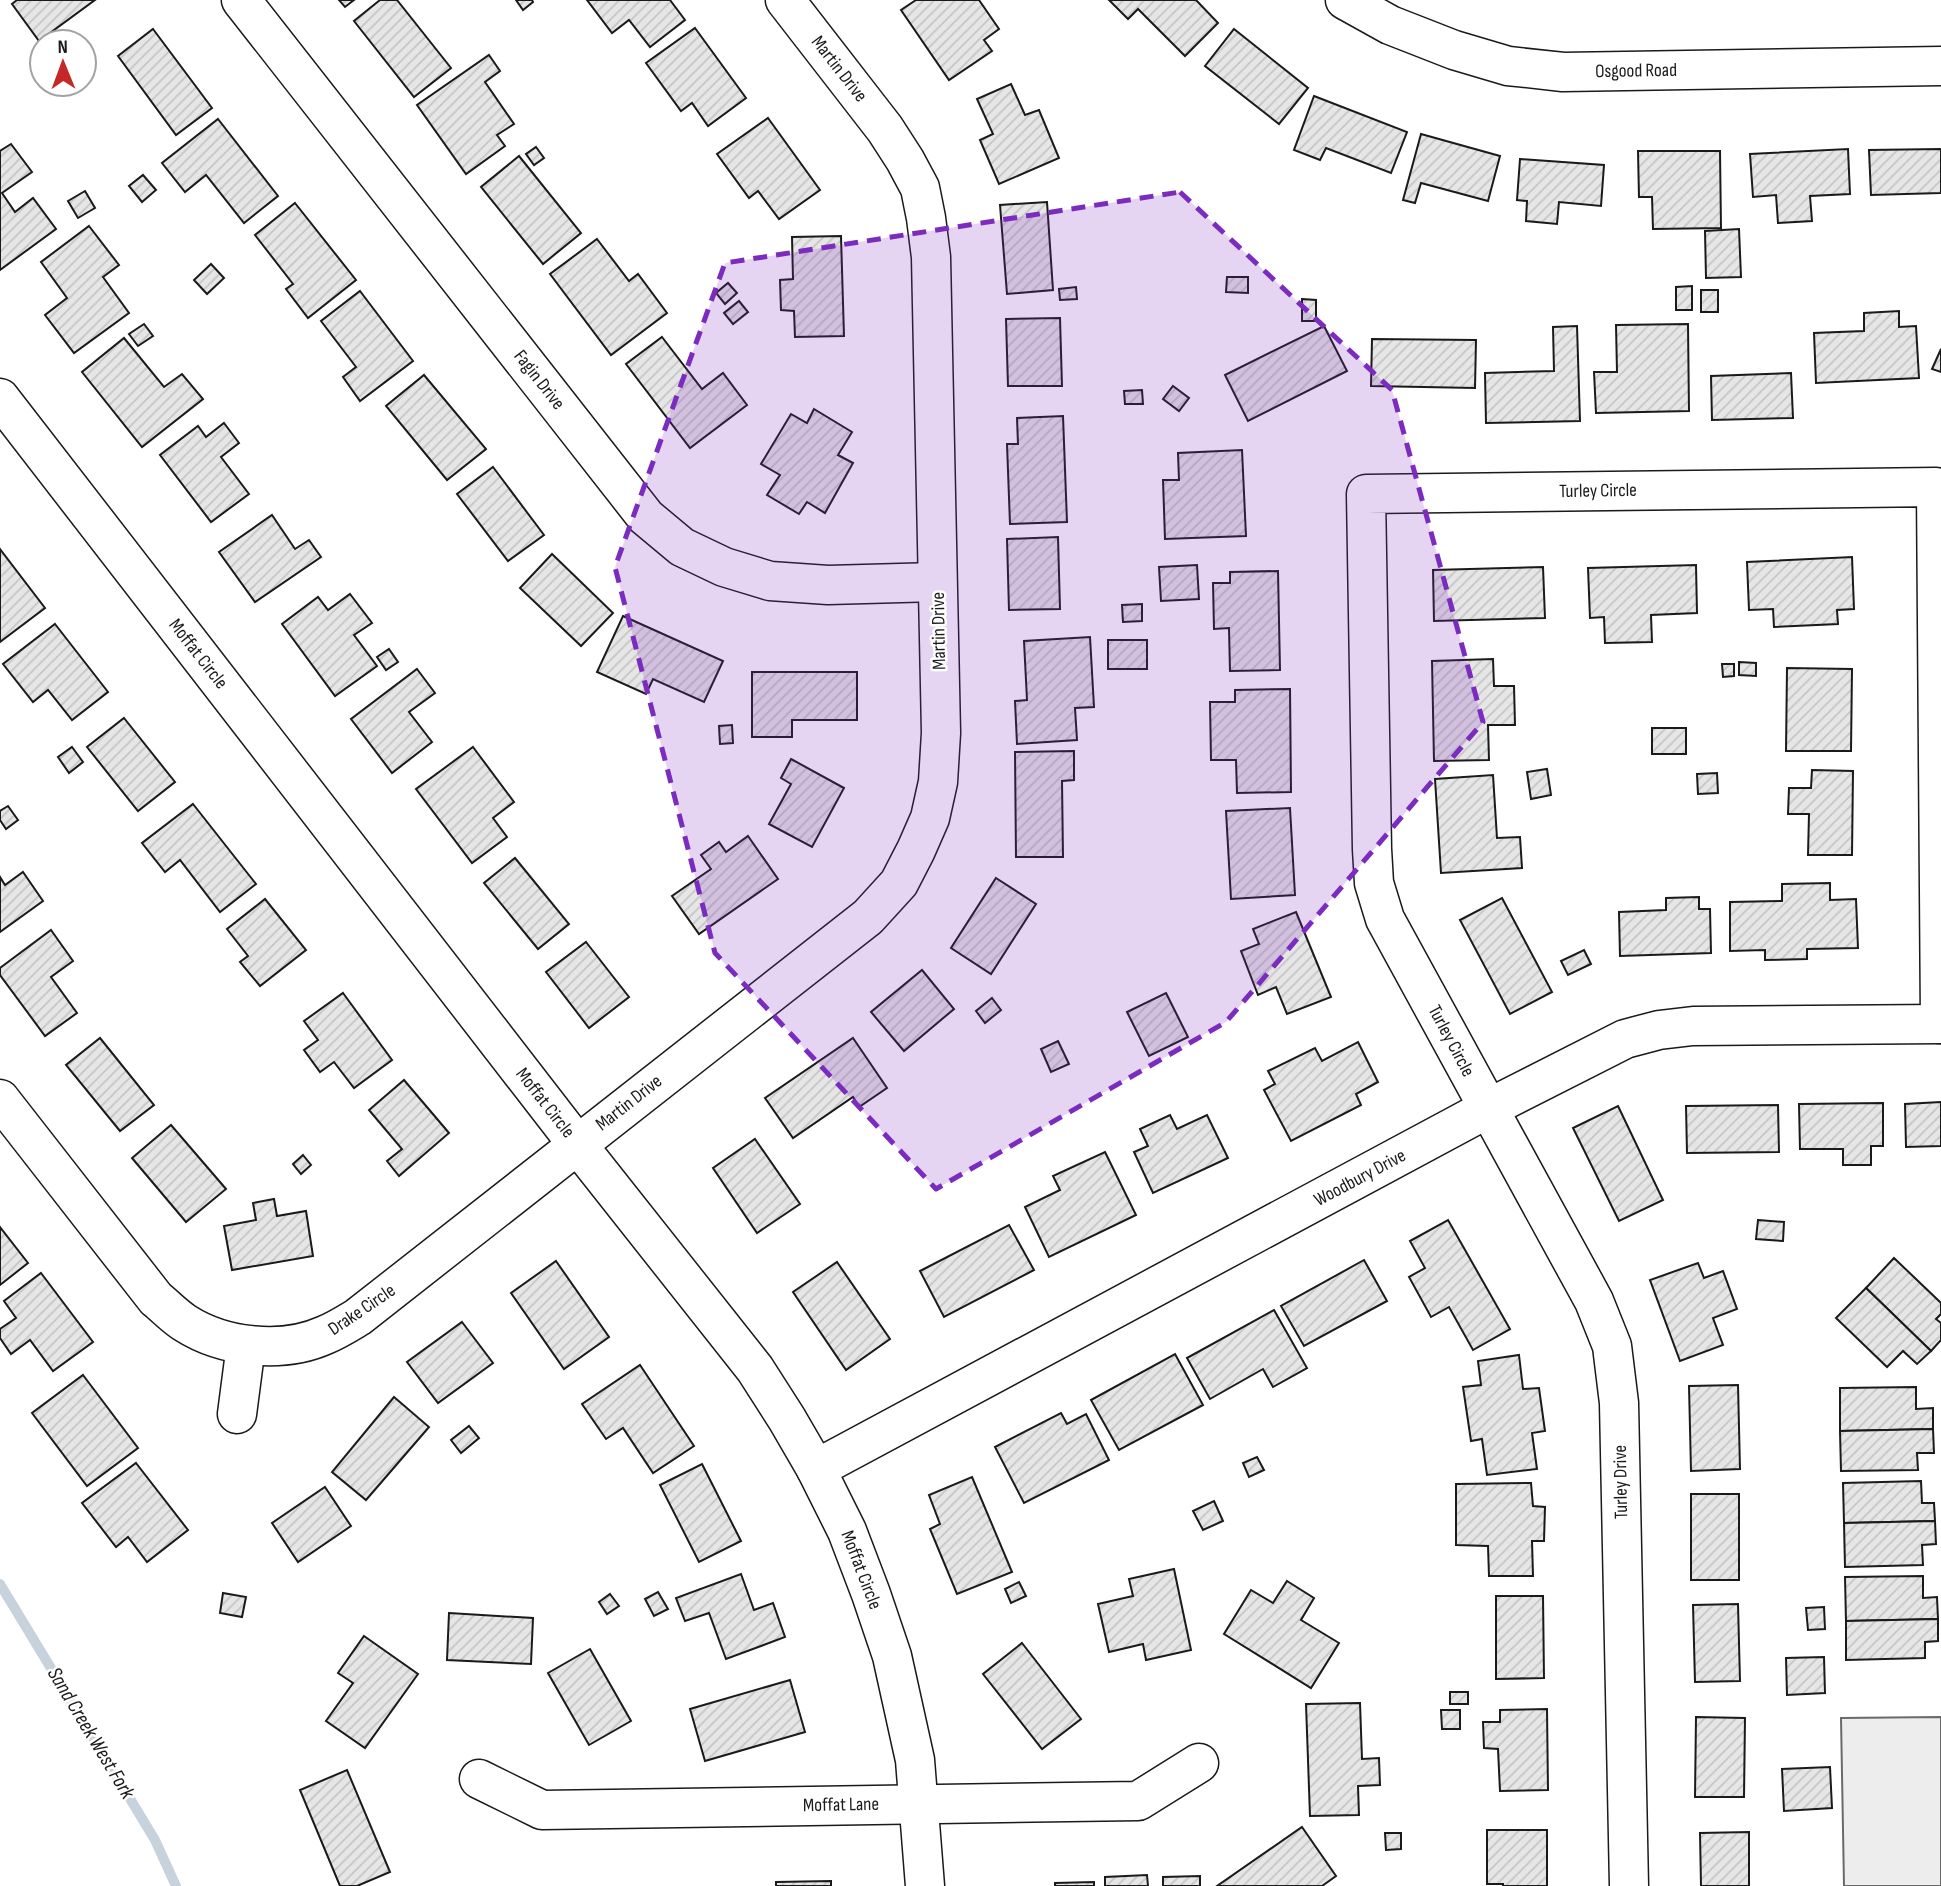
<svg xmlns="http://www.w3.org/2000/svg" width="1941" height="1886" font-family="'Sofia Sans Condensed',sans-serif">
  <defs>
    <pattern id="building-hatch" width="6" height="6" patternUnits="userSpaceOnUse" patternTransform="scale(1.75)"><rect width="6" height="6" fill="#e6e6e6"/><path d="M-1 1l2-2M0 6l6-6M5 7l2-2" fill="none" stroke="#c5c5c5"/></pattern>
  </defs>
  <rect width="100%" height="100%" fill="#fff"/>
  <path fill="#ededed" stroke="#6a6a6a" stroke-width="2" d="M1941 1717V1886H1844L1841 1718Z"/>
  <g fill="none" stroke-linecap="round" stroke-linejoin="round">
    <path stroke="#c6d2dc" stroke-width="10" d="M0 1584 155 1840 176 1886"/>
  </g>
  <g fill="url(#building-hatch)" stroke="#1a1a1a" stroke-width="2">
    <path d="M17 0H95L39 41 12 4Z"/>
    <path d="M339 0H354L345 7Z"/>
    <path d="M380 0H397L451 68 414 97 354 21Z"/>
    <path d="M516 0H532L533 2 523 10Z"/>
    <path d="M587 0H670L685 20 650 47 629 20 612 33Z"/>
    <path d="M916 0H979L999 29 984 40 992 51 949 80 901 10Z"/>
    <path d="M1109 0H1196L1218 23 1185 56 1138 9 1128 19Z"/>
    <path d="M695 28 746 98 708 126 692 103 681 111 646 63Z"/>
    <path d="M153 29 212 108 176 135 118 56Z"/>
    <path d="M1234 29 1308 88 1279 124 1205 66Z"/>
    <path d="M489 55 500 71 485 82 514 124 497 135 505 146 466 174 417 105Z"/>
    <path d="M1011 84 1025 115 1039 110 1059 158 999 184 980 140 993 134 977 99Z"/>
    <path d="M1314 96 1407 132 1391 173 1326 148 1320 160 1294 150Z"/>
    <path d="M768 118 820 190 779 219 758 191 749 198 717 154Z"/>
    <path d="M218 119 278 196 244 223 206 175 185 192 162 163Z"/>
    <path d="M1421 134 1500 156 1488 201 1421 183 1415 203 1403 200Z"/>
    <path d="M11 144 32 172 2 193 15 212 33 198 56 229 0 270V151Z"/>
    <path d="M536 147 544 158 534 165 526 154Z"/>
    <path d="M1848 149 1850 194 1810 196 1812 221 1778 223 1776 195 1753 197 1750 154Z"/>
    <path d="M1941 149V193L1871 195 1869 150Z"/>
    <path d="M1638 151H1720L1721 228 1653 229 1652 197H1639Z"/>
    <path d="M519 156 581 233 543 264 481 187Z"/>
    <path d="M1520 159 1604 165 1601 206 1559 202 1557 224 1526 221 1527 201 1517 200Z"/>
    <path d="M143 175 156 190 142 202 129 186Z"/>
    <path d="M85 191 95 208 78 218 68 201Z"/>
    <path d="M1047 202 1053 290 1007 294 1000 205Z"/>
    <path d="M295 203 356 280 308 318 286 289 293 284 255 235Z"/>
    <path d="M89 226 119 265 103 277 129 313 74 353 45 315 67 298 41 262Z"/>
    <path d="M1739 229 1741 277 1706 278 1705 231Z"/>
    <path d="M841 236 844 336 795 337 794 311 781 310 780 280 793 279 792 237Z"/>
    <path d="M597 239 629 281 638 274 667 313 611 355 550 274Z"/>
    <path d="M211 264 224 278 207 294 194 280Z"/>
    <path d="M1227 277H1248V293L1226 292Z"/>
    <path d="M728 283 737 293 725 304 716 293Z"/>
    <path d="M1692 286V310H1676V287Z"/>
    <path d="M1076 287 1077 299 1060 300 1059 289Z"/>
    <rect x="1701" y="290" width="17" height="22"/>
    <path d="M360 291 413 361 360 401 343 377 356 367 321 321Z"/>
    <path d="M1302 299 1316 300V321H1302Z"/>
    <path d="M739 301 748 312 733 324 724 313Z"/>
    <path d="M1899 311V327L1916 326 1919 378 1816 383 1814 333 1864 331V313Z"/>
    <path d="M1060 318 1062 386H1008L1006 319Z"/>
    <path d="M144 324 153 336 138 346 129 334Z"/>
    <path d="M1688 324 1689 411 1596 413 1594 372H1617L1616 325Z"/>
    <path d="M1324 326 1347 371 1248 421 1225 375Z"/>
    <path d="M1577 326 1580 421 1486 423 1485 373 1554 371 1553 327Z"/>
    <path d="M662 337 702 389 723 373 747 405 690 448 626 364Z"/>
    <path d="M124 338 164 387 182 374 203 399 142 447 82 372Z"/>
    <path d="M1372 339 1476 340 1475 388 1371 386Z"/>
    <path d="M1941 349V372L1932 369Z"/>
    <path d="M1791 373 1793 418 1712 420 1711 376Z"/>
    <path d="M424 375 486 449 447 480 386 406Z"/>
    <path d="M1173 386 1189 398 1179 411 1163 399Z"/>
    <path d="M1142 390 1143 404H1125L1124 391Z"/>
    <path d="M814 409 852 432 838 455 853 463 825 513 807 502 799 514 767 495 780 475 761 464 791 414 807 423Z"/>
    <path d="M1063 416 1067 522 1010 524 1007 444H1018L1017 418Z"/>
    <path d="M224 423 239 443 221 457 249 494 211 522 160 455 198 426 206 437Z"/>
    <path d="M1242 450 1246 536 1165 539 1163 480H1179L1178 453Z"/>
    <path d="M493 467 544 535 508 561 457 494Z"/>
    <path d="M272 515 295 549 309 540 321 557 255 602 219 552Z"/>
    <path d="M1058 537 1060 609 1009 610 1007 539Z"/>
    <path d="M0 549 45 608 0 642Z"/>
    <path d="M552 554 613 613 581 646 520 588Z"/>
    <path d="M1852 557 1854 609 1837 610 1838 624 1774 627 1773 609 1749 610 1747 562Z"/>
    <path d="M1197 565 1199 599 1161 601 1159 567Z"/>
    <path d="M1696 565 1697 613 1651 615 1652 642 1605 643 1604 617 1590 618 1588 568Z"/>
    <path d="M1543 567 1545 618 1434 621 1433 570Z"/>
    <path d="M1278 571 1280 670 1230 671 1229 628 1214 629 1213 583H1230V572Z"/>
    <path d="M350 594 372 623 354 635 377 666 335 696 282 624 318 597 328 610Z"/>
    <path d="M1142 604V621L1123 622 1122 605Z"/>
    <path d="M623 616 723 661 704 702 653 679 646 694 597 672Z"/>
    <path d="M55 624 108 692 72 720 48 690 33 702 3 664Z"/>
    <path d="M1090 637 1094 707 1075 708 1077 740 1017 744 1015 701 1027 700 1024 641Z"/>
    <rect x="1108" y="640" width="39" height="29"/>
    <path d="M389 649 398 662 386 670 377 657Z"/>
    <path d="M1493 659 1494 686H1514L1515 725H1488L1489 760 1434 761 1432 661Z"/>
    <path d="M1739 662 1756 663V676L1739 675Z"/>
    <path d="M1722 664H1734V676L1723 677Z"/>
    <path d="M1787 668 1852 669 1851 751H1786Z"/>
    <path d="M417 669 435 693 409 712 432 742 392 773 351 719Z"/>
    <path d="M752 672H857V720H792V737H752Z"/>
    <path d="M1290 689 1291 792 1237 793 1236 760H1211L1210 702H1235V690Z"/>
    <path d="M124 718 175 782 138 811 87 747Z"/>
    <path d="M732 725 733 743 720 744 719 726Z"/>
    <rect x="1652" y="728" width="34" height="26"/>
    <path d="M72 747 83 762 69 773 58 757Z"/>
    <path d="M473 747 514 802 493 818 507 837 472 863 416 789Z"/>
    <path d="M1074 751V780L1062 781 1063 857H1016L1015 752Z"/>
    <path d="M791 759 844 788 812 847 769 824 791 784 781 778Z"/>
    <path d="M1547 769 1551 795 1531 799 1527 772Z"/>
    <path d="M1812 770 1853 771 1852 855H1808L1809 814H1788L1789 788H1811Z"/>
    <path d="M1717 773 1718 793 1698 794 1697 774Z"/>
    <path d="M1493 775 1497 838 1520 837 1522 868 1441 873 1435 779Z"/>
    <path d="M193 804 256 884 220 912 180 860 165 872 142 843Z"/>
    <path d="M8 806 18 820 6 829 0 820V811Z"/>
    <path d="M1290 808 1295 895 1231 899 1226 811Z"/>
    <path d="M748 836 778 879 699 934 672 896 711 869 701 855 719 842 726 852Z"/>
    <path d="M515 858 569 924 538 949 484 883Z"/>
    <path d="M23 872 43 901 0 932V877L5 885Z"/>
    <path d="M996 878 1036 904 991 974 951 948Z"/>
    <path d="M1830 883V900L1856 899 1858 948 1807 949V959L1765 960V950L1730 951V902L1782 901V884Z"/>
    <path d="M1699 897V909H1710L1711 953 1620 956 1619 912 1666 910V898Z"/>
    <path d="M1502 898 1552 992 1510 1014 1460 920Z"/>
    <path d="M265 899 306 950 260 986 240 962 248 956 227 929Z"/>
    <path d="M1296 912 1331 997 1287 1014 1276 987 1258 995 1241 951 1259 944 1253 929Z"/>
    <path d="M51 930 73 961 51 977 77 1013 45 1036 0 975V968Z"/>
    <path d="M586 942 629 997 589 1028 546 972Z"/>
    <path d="M1584 950 1591 964 1568 975 1561 961Z"/>
    <path d="M922 970 954 1009 904 1051 871 1012Z"/>
    <path d="M343 993 392 1060 354 1088 334 1062 320 1072 304 1050 318 1040 304 1021Z"/>
    <path d="M1166 993 1188 1037 1149 1056 1127 1012Z"/>
    <path d="M992 998 1001 1010 985 1023 976 1011Z"/>
    <path d="M100 1038 154 1105 120 1131 66 1065Z"/>
    <path d="M853 1038 887 1088 859 1107 853 1097 793 1138 765 1098Z"/>
    <path d="M1058 1041 1069 1064 1051 1072 1041 1049Z"/>
    <path d="M1358 1042 1378 1082 1356 1094 1361 1105 1291 1141 1264 1090 1275 1084 1268 1071 1315 1048 1322 1061Z"/>
    <path d="M404 1080 449 1133 399 1176 387 1161 402 1149 369 1110Z"/>
    <path d="M1941 1102V1146L1906 1147 1905 1104Z"/>
    <path d="M1883 1103V1146H1871V1165H1843V1149H1800L1799 1104Z"/>
    <path d="M1778 1105 1779 1152 1687 1153 1686 1106Z"/>
    <path d="M1618 1106 1663 1200 1619 1221 1573 1128Z"/>
    <path d="M1170 1115 1177 1129 1207 1115 1228 1158 1153 1193 1134 1152 1148 1146 1140 1129Z"/>
    <path d="M171 1125 226 1189 186 1222 132 1158Z"/>
    <path d="M755 1139 800 1204 757 1233 713 1168Z"/>
    <path d="M1105 1152 1136 1215 1049 1257 1025 1207 1060 1190 1053 1176Z"/>
    <path d="M303 1155 311 1165 301 1174 293 1164Z"/>
    <path d="M274 1199 277 1216 306 1211 313 1256 232 1270 224 1226 256 1220 253 1203Z"/>
    <path d="M1448 1220 1510 1329 1473 1350 1449 1307 1431 1317 1409 1277 1425 1268 1410 1241Z"/>
    <path d="M1758 1220 1784 1222 1783 1241 1756 1239Z"/>
    <path d="M1009 1225 1034 1270 944 1317 920 1271Z"/>
    <path d="M0 1227 28 1263 0 1285Z"/>
    <path d="M1894 1258 1941 1303V1314L1936 1319 1941 1323V1340L1931 1351 1866 1288Z"/>
    <path d="M1364 1260 1387 1301 1304 1346 1281 1306Z"/>
    <path d="M556 1261 609 1337 564 1369 511 1293Z"/>
    <path d="M837 1262 890 1339 846 1370 793 1292Z"/>
    <path d="M1698 1263 1704 1278 1723 1271 1737 1309 1713 1318 1723 1345 1680 1361 1650 1280Z"/>
    <path d="M41 1273 93 1342 53 1371 30 1340 11 1354 0 1338V1329L16 1318 4 1301Z"/>
    <path d="M1866 1288 1931 1351 1917 1364 1903 1351 1887 1367 1836 1318Z"/>
    <path d="M1274 1310 1307 1368 1273 1387 1263 1369 1210 1399 1187 1358Z"/>
    <path d="M462 1322 493 1363 438 1403 407 1362Z"/>
    <path d="M1175 1354 1203 1405 1119 1450 1091 1400Z"/>
    <path d="M1519 1355 1523 1389 1539 1388 1545 1431 1532 1433 1537 1469 1487 1475 1482 1439 1471 1441 1463 1387 1481 1385 1478 1361Z"/>
    <path d="M640 1365 694 1446 653 1473 623 1428 606 1439 582 1404Z"/>
    <path d="M83 1375 138 1448 87 1486 32 1413Z"/>
    <path d="M1738 1385 1740 1469 1691 1471 1689 1386Z"/>
    <path d="M1916 1387V1409L1933 1408V1429L1840 1431V1388Z"/>
    <path d="M394 1397 429 1427 366 1500 332 1472Z"/>
    <path d="M1061 1413 1067 1424 1086 1414 1109 1460 1024 1503 995 1447Z"/>
    <path d="M469 1426 479 1438 461 1453 451 1440Z"/>
    <path d="M1933 1429 1934 1453H1917L1918 1470 1841 1471 1840 1431Z"/>
    <path d="M1257 1457 1264 1470 1249 1477 1243 1463Z"/>
    <path d="M136 1463 188 1530 147 1562 128 1537 116 1547 82 1503Z"/>
    <path d="M702 1464 741 1541 699 1562 660 1485Z"/>
    <path d="M972 1477 1012 1572 957 1594 930 1529 940 1524 929 1495Z"/>
    <path d="M1921 1481 1922 1503H1934L1935 1521 1844 1523 1843 1483Z"/>
    <path d="M1531 1483 1533 1506 1545 1507 1544 1541H1532L1533 1576H1489L1488 1546 1456 1545V1484Z"/>
    <path d="M325 1487 351 1526 298 1562 272 1523Z"/>
    <rect x="1691" y="1494" width="48" height="86"/>
    <path d="M1214 1501 1223 1521 1203 1530 1193 1511Z"/>
    <path d="M1935 1521 1936 1544 1922 1545 1923 1565 1845 1567 1844 1523Z"/>
    <path d="M1174 1569 1191 1650 1146 1660 1143 1644 1109 1652 1098 1604 1133 1596 1129 1579Z"/>
    <path d="M741 1574 754 1610 773 1603 785 1637 726 1659 709 1613 685 1621 676 1598Z"/>
    <path d="M1923 1576V1598L1937 1597 1938 1619 1846 1621 1845 1577Z"/>
    <path d="M1287 1581 1314 1598 1301 1620 1339 1643 1311 1688 1224 1634 1251 1590 1273 1603Z"/>
    <path d="M1019 1582 1026 1596 1011 1603 1005 1589Z"/>
    <path d="M658 1592 668 1609 654 1616 645 1599Z"/>
    <path d="M223 1593 246 1597 242 1617 220 1613Z"/>
    <path d="M610 1594 619 1606 607 1614 599 1602Z"/>
    <path d="M1496 1596H1543L1544 1678 1496 1679Z"/>
    <path d="M1738 1604 1740 1681 1695 1682 1693 1605Z"/>
    <path d="M1824 1607 1825 1629 1808 1630 1806 1608Z"/>
    <path d="M449 1613 533 1618 531 1664 447 1660Z"/>
    <path d="M1938 1619V1641L1925 1642V1658L1846 1660V1621Z"/>
    <path d="M364 1636 418 1674 365 1748 326 1721 353 1683 338 1673Z"/>
    <path d="M1022 1643 1081 1719 1042 1749 983 1674Z"/>
    <path d="M590 1649 631 1721 589 1745 548 1673Z"/>
    <path d="M1824 1657 1825 1693 1787 1695 1786 1658Z"/>
    <path d="M790 1680 805 1732 705 1761 690 1709Z"/>
    <rect x="1450" y="1692" width="18" height="12"/>
    <path d="M1360 1703 1362 1759 1379 1758 1380 1785 1358 1786 1359 1815 1310 1816 1306 1704Z"/>
    <path d="M1547 1709 1548 1790 1500 1791 1498 1749 1484 1748 1483 1722H1500V1710Z"/>
    <path d="M1441 1710H1460V1729H1442Z"/>
    <path d="M1696 1717 1745 1718 1744 1797H1695Z"/>
    <path d="M1830 1767 1832 1808 1784 1811 1782 1769Z"/>
    <path d="M347 1770 390 1872 357 1886H340L300 1790Z"/>
    <path d="M1302 1827 1336 1876 1322 1886H1217Z"/>
    <path d="M1487 1830H1547V1886H1503V1884H1487Z"/>
    <path d="M1749 1832V1886H1701L1700 1833Z"/>
    <path d="M1385 1833H1401V1849L1386 1850Z"/>
    <path d="M1147 1875 1148 1886H1105V1877Z"/>
    <path d="M1200 1876V1886H1163V1877Z"/>
    <path d="M831 1881V1886H776V1882Z"/>
    <path d="M1094 1882V1886H1055V1883Z"/>
  </g>
  <g fill="none" stroke-linecap="round" stroke-linejoin="round">
    <g stroke="#1a1a1a" stroke-width="41">
      <g id="minor">
        <path d="M241 0 646 517 682 547 724 567 770 581 828 585 937 582"/>
        <path d="M1345 0 1390 25 1454 50 1508 66 1563 72 1941 66"/>
        <path d="M0 398 577 1144 755 1369 787 1419 816 1469 847 1531 871 1594 892 1656 915 1760 925 1886"/>
        <path d="M0 1099 156 1299C165 1306 174 1316 185 1323 224 1348 283 1354 325 1335 337 1330 348 1323 358 1317L868 917 899 883 916 850 930 818 938 782 941 733 931 257 926 218 920 188 905 160 885 129 785 0"/>
        <path d="M237 1414 246 1345"/>
        <path d="M816 1469 1487 1109 1625 1039 1659 1030 1693 1026 1941 1024"/>
        <path d="M479 1779 542 1810 1138 1801 1199 1763"/>
        <path d="M1629 1886 1619 1403 1612 1346 1594 1301 1385 919 1374 883 1372 849 1366 494 1936 487 1940 1024"/>
      </g>
    </g>
    <use href="#minor" stroke="#fff" stroke-width="38"/>
  </g>
  <path fill="#7b2cbf" fill-opacity="0.2" stroke="#7b2cbf" stroke-width="5" stroke-dasharray="14 9" stroke-linejoin="round" d="M1180 192 1392 390 1483 722 1226 1022 936 1189 715 953 615 567 725 263Z"/>
  <g text-anchor="middle" dominant-baseline="central" stroke-width="5" stroke-linejoin="round" paint-order="stroke">
    <g font-size="19" fill="#1a1a1a" stroke="#fff">
      <text transform="translate(839 69) rotate(52)">Martin Drive</text>
      <text transform="translate(1636 71) rotate(-1)">Osgood Road</text>
      <text transform="translate(539 380) rotate(52)">Fagin Drive</text>
      <text transform="translate(1598 491) rotate(-1)">Turley Circle</text>
      <text transform="translate(939 631) rotate(-91)">Martin Drive</text>
      <text transform="translate(198 654) rotate(52)">Moffat Circle</text>
      <text transform="translate(1451 1041) rotate(62)">Turley Circle</text>
      <text transform="translate(545 1103) rotate(52)">Moffat Circle</text>
      <text transform="translate(629 1103) rotate(-38)">Martin Drive</text>
      <text transform="translate(1360 1178) rotate(-28)">Woodbury Drive</text>
      <text transform="translate(362 1310) rotate(-34)">Drake Circle</text>
      <text transform="translate(1621 1482) rotate(-91)">Turley Drive</text>
      <text transform="translate(861 1570) rotate(69)">Moffat Circle</text>
      <text transform="translate(841 1805) rotate(-1)">Moffat Lane</text>
    </g>
    <g font-size="21" font-style="italic" fill="#1a1a1a" stroke="#fff">
      <text transform="translate(91 1733) rotate(59)">Sand Creek West Fork</text>
    </g>
  </g>
  <g transform="translate(63 63) rotate(359)"><circle r="33" fill="#ffffff" stroke="#a3a3a3" stroke-width="2"/>
  <path d="M0-5L12 26L0 18L-12 26Z" fill="#c62828"/>
  <text y="-10" font-size="19" font-weight="bold" text-anchor="middle" fill="#1a1a1a">N</text>
  </g>
</svg>
